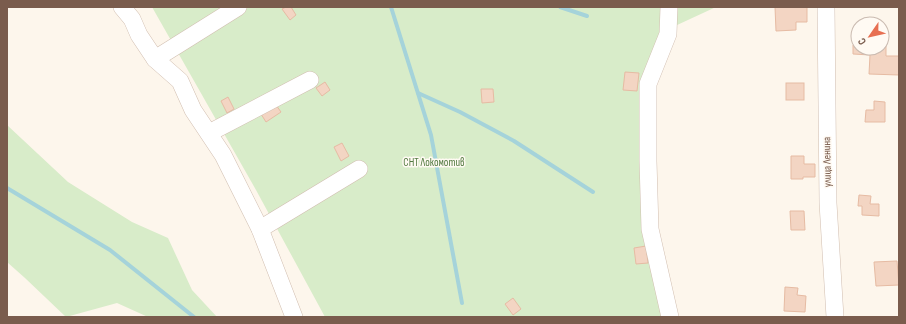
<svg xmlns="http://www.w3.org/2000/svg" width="906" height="324" font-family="'Sofia Sans Condensed',sans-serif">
  <rect width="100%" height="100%" fill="#fdf6ec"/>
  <g fill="#d8ecc9">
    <path d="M152 7H716L662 32 645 109 667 317H325L256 190Z"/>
    <path d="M7 125 68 182 132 222 168 238 192 290 217 317H148L117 303 66 317 25 278 7 262Z"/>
  </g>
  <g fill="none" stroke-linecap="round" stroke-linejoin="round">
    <g stroke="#a5d3da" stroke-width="4">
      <path d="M391 7 431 135 462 303"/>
      <path d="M560 7 587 16"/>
      <path d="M418 93 460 112 514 141 593 192"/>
      <path d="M7 188 110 250 194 317"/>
    </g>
  </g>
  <g fill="#f3d5c3" stroke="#e6bba3">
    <path d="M286 7H291L296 15 290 20 282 9Z"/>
    <path d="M775 7H807V22H796V30L776 31Z"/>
    <path d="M853 45H858V48H882V46H886V56H899V75L869 74 870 55 853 54Z"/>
    <path d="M625 72 639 73 637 91 623 90Z"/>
    <path d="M325 82 330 90 322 96 316 88Z"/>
    <rect x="786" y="83" width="18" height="17"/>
    <path d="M481 89H493L494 102 482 103Z"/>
    <path d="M228 97 234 109 227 113 221 101Z"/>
    <path d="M874 101 885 102V122H865L866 110H874Z"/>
    <path d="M276 105 281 112 266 122 261 114Z"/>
    <path d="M342 143 349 156 341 161 334 147Z"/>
    <path d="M791 156H804V164H815V177H803V179H791Z"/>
    <path d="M859 195 871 196 870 204H879V216L862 215V206H858Z"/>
    <path d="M790 211H804L805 230H791Z"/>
    <path d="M646 246 648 263 636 264 634 248Z"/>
    <path d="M897 261 899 285 876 286 874 262Z"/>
    <path d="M785 287 798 288 797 295 806 296 805 312 784 311Z"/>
    <path d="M513 298 521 309 513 315 505 304Z"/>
  </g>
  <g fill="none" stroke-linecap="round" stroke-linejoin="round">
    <g stroke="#d1beb0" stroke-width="18">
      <g id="minor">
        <path d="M122 7 132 19 139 35 155 59 180 81 193 110 223 155 260 229 294 317"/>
        <path d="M669 7 668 34 648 84V161L650 229 670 317"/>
        <path d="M826 7 828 203 835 317"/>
        <path d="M155 59 238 7"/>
        <path d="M209 133 310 80"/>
        <path d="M260 229 359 169"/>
      </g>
    </g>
    <use href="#minor" stroke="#fff" stroke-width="17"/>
  </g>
  <g text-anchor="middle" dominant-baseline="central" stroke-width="3" stroke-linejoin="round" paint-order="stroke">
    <g font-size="11" fill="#537a41" stroke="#fffaf3">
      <text x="434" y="162">СНТ Локомотив</text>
    </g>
    <g font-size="11" fill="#7a5c4d" stroke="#fffaf3">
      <text transform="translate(827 162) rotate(-91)">улица Ленина</text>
    </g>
  </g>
  <rect width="906" height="324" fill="none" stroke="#7a5c4d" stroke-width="16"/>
  <g transform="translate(870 36) rotate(236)"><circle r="19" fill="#fffaf3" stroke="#cabbb1"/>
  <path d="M0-3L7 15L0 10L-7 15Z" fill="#e76f51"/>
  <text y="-6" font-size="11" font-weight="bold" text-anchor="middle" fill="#7a5c4d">С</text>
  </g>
</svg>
